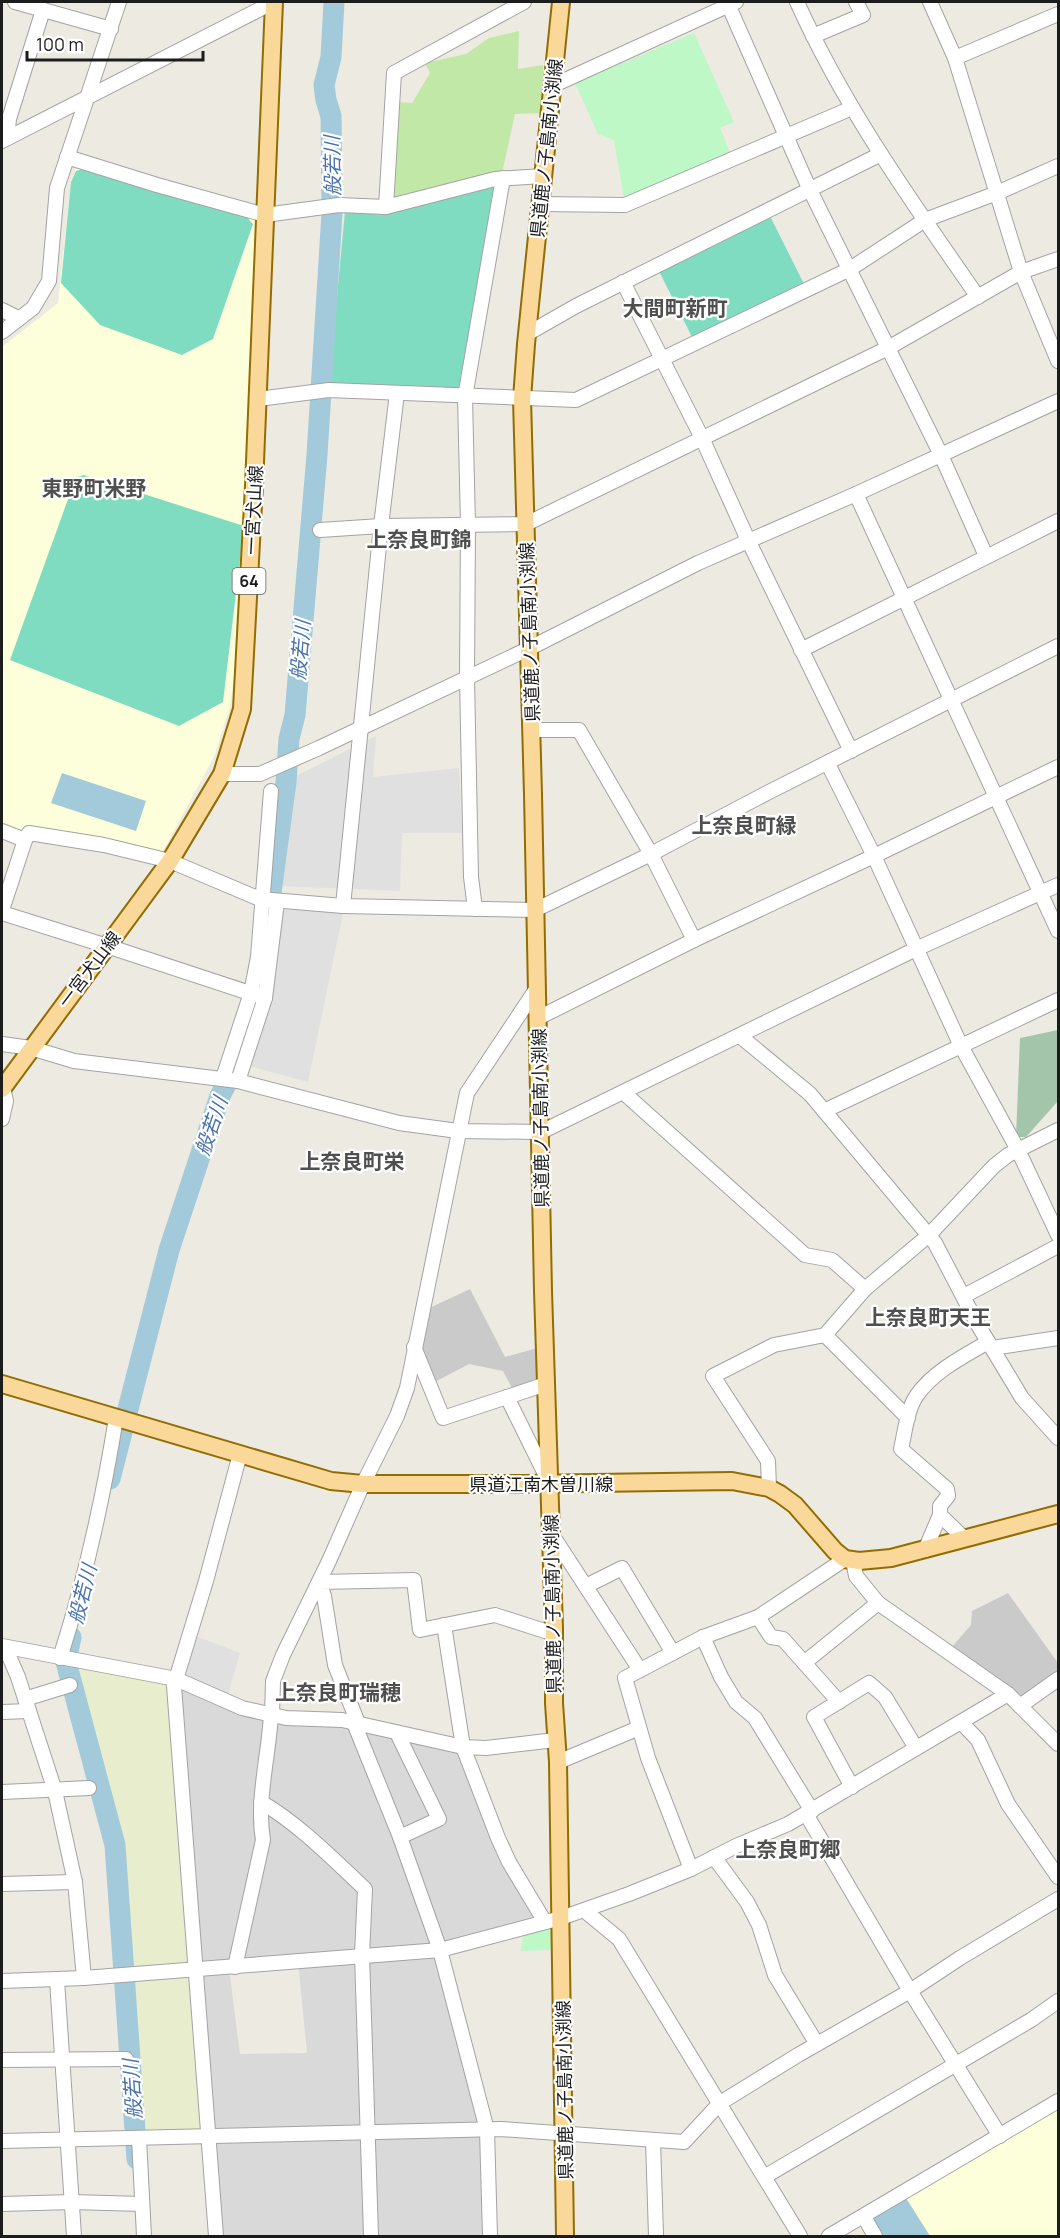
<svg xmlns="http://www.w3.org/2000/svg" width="1060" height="2238" font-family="Manrope,'Noto Sans JP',sans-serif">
  <rect width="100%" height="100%" fill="#edeae2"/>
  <path fill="#dad9d9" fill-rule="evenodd" d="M176 1679 242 1708 358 1723 463 1747 493 1837 545 1922 440 1950 487 2130 490 2236H215ZM298 1961 307 2053 240 2054 229 1968Z"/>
  <g fill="#fcffda">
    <path d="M81 167 261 220 239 637 230 707 214 757 162 853 23 835 2 828V347L58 303 71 181 76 169Z"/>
    <path d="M1058 2107V2236H876L864 2217Z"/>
  </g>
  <g fill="#cacaca">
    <path d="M470 1289 505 1357 541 1347 542 1383 514 1392 503 1371 469 1364 429 1385 414 1347 423 1311Z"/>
    <path d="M1008 1593 1058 1663V1676L1022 1704 951 1648 971 1625 972 1611Z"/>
  </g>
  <path fill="#e8edcd" d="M74 1660 176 1679 208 2136 139 2138 115 1845Z"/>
  <path fill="#c2e8a7" d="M519 31 518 69 543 65V113L515 114 502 173 392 199 397 102 412 103 430 73 425 63 466 54 489 38Z"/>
  <path fill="#a3c6ab" d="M1058 1030V1101L1026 1137H1016L1020 1038Z"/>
  <g fill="#bef8c7">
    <path d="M694 33 734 122 720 128 732 157 624 199 614 140 598 134 575 83Z"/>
    <path d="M554 1927V1950L521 1951 523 1935Z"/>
  </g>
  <g fill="#80dcc0">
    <path d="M82 169 244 214 253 224 213 339 182 355 100 325 61 283 71 182 76 171Z"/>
    <path d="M495 184 459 390 329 383 345 211 382 215Z"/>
    <path d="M769 214 804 284 693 339 658 269Z"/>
    <path d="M84 475 244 526 223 702 179 726 10 660 76 477Z"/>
  </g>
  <g fill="#e0e0e0">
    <path d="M376 736 373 777 459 768 462 833H402L400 891 281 886 294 777Z"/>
    <path d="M278 909 343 913 308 1082 246 1065Z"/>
    <path d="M193 1635 240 1653 228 1694 184 1676 181 1669Z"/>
  </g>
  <g fill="#a2cadb">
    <path d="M62 773 146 801 136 831 51 803Z"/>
    <path d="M906 2198 930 2236H883L872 2219Z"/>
  </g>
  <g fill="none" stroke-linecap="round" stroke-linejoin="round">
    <g stroke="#a2cadb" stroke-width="21">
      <path d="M265 937 286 782 289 739 295 715 317 455 332 213 331 116 326 100 324 85 331 57 334 2"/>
      <path d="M110 1479 169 1250 220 1096 235 1067 253 1008 256 989"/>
      <path d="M71 1637 66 1662 115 1845 137 2159"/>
    </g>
    <g stroke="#a3a3a3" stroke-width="16">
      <g id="minor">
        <path d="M15 2 111 29"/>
        <path d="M727 2 809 188 941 455 986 556"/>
        <path d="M797 2C844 107 912 202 978 297"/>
        <path d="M930 2 955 58 1021 272 1058 361"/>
        <path d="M813 36 863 15 856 2"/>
        <path d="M955 58 1058 14"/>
        <path d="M552 86 736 2"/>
        <path d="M7 138 9 119 43 10"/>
        <path d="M2 141 274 2"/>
        <path d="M67 157 157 185 265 215 339 205 386 207 495 179 543 176"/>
        <path d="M540 204 625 205 852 108"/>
        <path d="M386 207 394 73 524 2"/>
        <path d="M623 282 702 438 748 540 851 751"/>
        <path d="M2 310 18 318"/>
        <path d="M2 332 33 308 49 281 57 188 119 2"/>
        <path d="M527 334 576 306 881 154"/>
        <path d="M258 399 329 390 576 400 850 269 925 220 997 193 1058 166"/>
        <path d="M856 494 1058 931"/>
        <path d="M320 530 381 526 526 524 888 348 1021 272 1058 259"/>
        <path d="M801 650 1058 521"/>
        <path d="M532 730H579L651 854 694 940"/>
        <path d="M828 764 874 856 961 1046 1018 1150 1058 1235"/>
        <path d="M222 774H260L319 748 530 648 698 563 856 494 1058 401"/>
        <path d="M2 831 25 840 29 833 104 845 170 861 260 899 343 906 535 910 651 854 767 793 1058 646"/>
        <path d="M343 906 381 526 397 393"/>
        <path d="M475 909 471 877 467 678 468 525 465 397 503 178"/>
        <path d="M2 910 25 840"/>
        <path d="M2 913 107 946 265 998"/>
        <path d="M538 1018 694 940 874 856 1058 767"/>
        <path d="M740 1036 810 1094 935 1243 978 1325 1022 1398 1058 1438"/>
        <path d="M2 1044 31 1048 74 1061 238 1081 399 1123 458 1131 541 1132 916 949 1058 885"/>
        <path d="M223 1078 251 993 258 957 271 791"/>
        <path d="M238 1081 265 998 277 902"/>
        <path d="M624 1093 805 1255 832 1260 865 1289"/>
        <path d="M824 1111 1058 1000"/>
        <path d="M2 1119 6 1101 3 1087"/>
        <path d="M964 1296 1058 1246"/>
        <path d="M825 1335 908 1418"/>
        <path d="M414 1347 443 1418 507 1397 549 1482"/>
        <path d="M992 1348 1058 1338"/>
        <path d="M507 1397 546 1384"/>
        <path d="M769 1488 768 1461 713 1376 774 1345 825 1335 865 1289 929 1235 994 1166 1008 1155 1058 1130"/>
        <path d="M551 1533 640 1670"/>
        <path d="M965 1539 940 1515V1506L948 1496 947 1489 901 1449C905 1432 907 1409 917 1395 934 1371 964 1356 988 1342"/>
        <path d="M925 1550 940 1515"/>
        <path d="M853 1561 856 1576 878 1603 1008 1694 1058 1744"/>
        <path d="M586 1586 622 1568 673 1653"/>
        <path d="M758 1617 771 1637 783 1639 839 1702"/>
        <path d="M444 1625 463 1747 498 1838 509 1862 545 1922"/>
        <path d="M703 1637 721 1677 736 1702 755 1718 812 1811"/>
        <path d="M2 1646 176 1679 242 1708 286 1718 342 1720 463 1747 486 1748 555 1740"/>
        <path d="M5 1647 18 1677 55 1791 75 1882 84 1978"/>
        <path d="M60 1658C85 1580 103 1499 116 1418"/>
        <path d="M804 1663 878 1603"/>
        <path d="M25 1699 70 1685"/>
        <path d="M1020 1706 1058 1679"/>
        <path d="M2 1712 29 1711"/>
        <path d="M272 1715 273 1681 283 1655 329 1561 363 1484 397 1416 407 1388 467 1093 537 988"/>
        <path d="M961 1722 978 1740 1008 1804 1058 1877"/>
        <path d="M354 1723 400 1837 439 1819 397 1733"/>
        <path d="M358 1723 335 1665 324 1596 319 1582 414 1580 420 1630 495 1615 554 1634"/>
        <path d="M558 1762 639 1728"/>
        <path d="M852 1787 814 1717 869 1683 885 1697 916 1748"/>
        <path d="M2 1792 89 1788"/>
        <path d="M261 1802C300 1825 332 1858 365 1889L362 1955 371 2236"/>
        <path d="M806 1814 910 1991 1000 2136"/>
        <path d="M400 1837 440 1950 487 2130 490 2236"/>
        <path d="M714 1857 747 1902 759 1925 775 1975 817 2044"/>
        <path d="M691 1869 648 1758 625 1678 703 1637 758 1617 845 1559"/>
        <path d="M2 1884 75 1882"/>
        <path d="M585 1911 619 1939 800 2236"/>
        <path d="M235 1967 263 1840C256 1801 269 1755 271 1714"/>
        <path d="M57 1980 74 2236"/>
        <path d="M2 1981 84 1978 440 1950 561 1918 629 1894 691 1869 736 1846 788 1824 1008 1694"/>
        <path d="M2 2060 126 2059"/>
        <path d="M139 2138 144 2236"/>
        <path d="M653 2140 656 2236"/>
        <path d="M2 2141 501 2129 684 2142 720 2103 798 2055 910 1991 960 1958 1058 1899"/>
        <path d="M764 2177 1031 2020 1058 2001"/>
        <path d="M2 2204 72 2202 142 2204"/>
        <path d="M864 2217 875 2236"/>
        <path d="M216 2236 174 1686 206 1581 240 1454"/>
        <path d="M829 2236 1058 2101"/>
      </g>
    </g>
    <g stroke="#926d02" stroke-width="20">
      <g id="major">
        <path d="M561 2 526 344 522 399 533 794 543 1291 554 1628V1703L558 1762 565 2236"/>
        <path d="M2 1089 170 861 222 774 242 709 254 486 274 2"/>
        <path d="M2 1384 331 1481 363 1484H524L732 1481 769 1488 780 1494 795 1505 835 1551 845 1559 859 1561 891 1558 1058 1514"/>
      </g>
    </g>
    <use href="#minor" stroke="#fff" stroke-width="14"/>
    <use href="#major" stroke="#fad89a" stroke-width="16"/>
  </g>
  <g text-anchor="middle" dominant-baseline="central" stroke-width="4.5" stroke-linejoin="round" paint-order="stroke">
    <rect fill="#fff" stroke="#606060" stroke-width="1.5" x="232.5" y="568" width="33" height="26" rx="4.5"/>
    <g font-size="16" font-weight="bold" fill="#1c1c1c">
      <text x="249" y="581">64</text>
    </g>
    <g font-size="18" fill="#1c1c1c" stroke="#fff">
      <text transform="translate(546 148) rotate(-84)">県道鹿ノ子島南小渕線</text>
      <text transform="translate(253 510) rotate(-87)">一宮犬山線</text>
      <text transform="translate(529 632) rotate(-92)">県道鹿ノ子島南小渕線</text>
      <text transform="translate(89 969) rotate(-53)">一宮犬山線</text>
      <text transform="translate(540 1118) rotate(-91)">県道鹿ノ子島南小渕線</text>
      <text x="541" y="1484">県道江南木曽川線</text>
      <text transform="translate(552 1604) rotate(-91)">県道鹿ノ子島南小渕線</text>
      <text transform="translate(564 2090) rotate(-91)">県道鹿ノ子島南小渕線</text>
    </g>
    <g font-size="20" font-style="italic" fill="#4a73aa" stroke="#fff">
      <text transform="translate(332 166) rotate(-91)">般若川</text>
      <text transform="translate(300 650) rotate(-85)">般若川</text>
      <text transform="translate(211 1126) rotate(-71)">般若川</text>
      <text transform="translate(82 1594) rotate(-76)">般若川</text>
      <text transform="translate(132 2089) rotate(-94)">般若川</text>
    </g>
    <g font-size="21" font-weight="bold" fill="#4f4f4f" stroke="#fff">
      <text x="675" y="308">大間町新町</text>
      <text x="94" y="488">東野町米野</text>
      <text x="419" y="539">上奈良町錦</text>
      <text x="744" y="825">上奈良町緑</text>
      <text x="352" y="1161">上奈良町栄</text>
      <text x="928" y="1317">上奈良町天王</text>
      <text x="338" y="1692">上奈良町瑞穂</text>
      <text x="788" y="1849">上奈良町郷</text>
    </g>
  </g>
  <rect width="1060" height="2238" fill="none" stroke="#1c1c1c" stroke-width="6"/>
  <path d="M27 51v9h176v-9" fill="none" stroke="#1c1c1c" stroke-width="3"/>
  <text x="36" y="51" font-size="18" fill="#1c1c1c" stroke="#ffffff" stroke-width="4.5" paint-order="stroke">100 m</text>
</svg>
